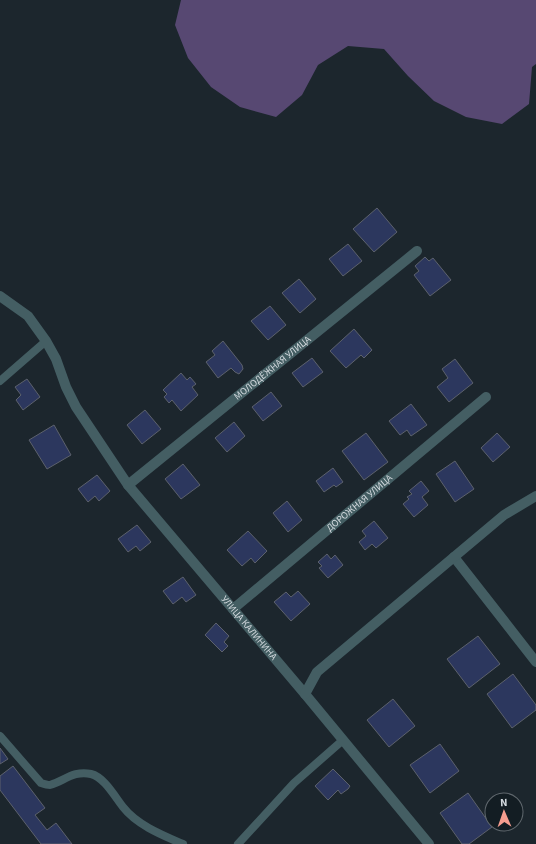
<svg xmlns="http://www.w3.org/2000/svg" width="536" height="844" font-family="'Source Sans 3',sans-serif">
  <rect width="100%" height="100%" fill="#1c262d"/>
  <path fill="#574872" d="M181 0H536V64L532 67 529 104 502 124 466 117 434 101 408 76 384 49 348 46 318 65 302 95 276 117 240 107 211 87 188 58 175 25Z"/>
  <g fill="#2c375e" stroke="#5c616c">
    <path d="M377 208 397 232 374 252 353 229Z"/>
    <path d="M348 244 362 261 343 276 329 259Z"/>
    <path d="M425 257 429 261 433 258 451 280 430 296 414 275 419 271 415 266Z"/>
    <path d="M299 279 316 299 300 313 282 293Z"/>
    <path d="M270 306 286 325 268 340 251 321Z"/>
    <path d="M354 329 372 350 364 358 361 355 346 368 330 351Z"/>
    <path d="M223 341 242 365 243 369 239 374 235 372 231 368 218 378 206 362 215 355 212 351Z"/>
    <path d="M312 358 323 372 303 387 292 373Z"/>
    <path d="M455 359 473 383 449 402 437 387 448 378 442 369Z"/>
    <path d="M181 373 187 380 190 377 196 384 192 387 198 395 181 411 172 400 169 403 164 397 167 394 163 390Z"/>
    <path d="M27 379 40 397 23 410 16 400 21 395 15 387Z"/>
    <path d="M271 392 282 406 263 421 252 407Z"/>
    <path d="M411 404 427 425 411 436 407 430 400 435 389 421Z"/>
    <path d="M145 410 161 429 142 444 127 425Z"/>
    <path d="M234 422 245 436 227 452 215 438Z"/>
    <path d="M54 425 71 455 47 469 29 440Z"/>
    <path d="M366 433 388 462 364 480 342 451Z"/>
    <path d="M497 433 510 447 493 462 481 448Z"/>
    <path d="M455 461 474 489 455 502 436 474Z"/>
    <path d="M183 464 200 485 181 499 165 479Z"/>
    <path d="M333 468 343 482 336 487 334 485 324 492 316 481Z"/>
    <path d="M97 475 110 491 99 501 95 496 88 502 78 489Z"/>
    <path d="M421 481 429 491 422 497 428 505 414 517 403 504 409 499 407 497 412 494 409 491Z"/>
    <path d="M287 501 302 520 288 532 273 513Z"/>
    <path d="M374 521 388 538 376 548 372 544 365 550 359 542 366 536 362 531Z"/>
    <path d="M137 525 151 542 140 551 136 546 128 552 118 539Z"/>
    <path d="M248 531 267 551 255 563 251 558 242 566 227 550Z"/>
    <path d="M327 554 331 559 335 555 343 565 328 578 319 568 322 566 318 562Z"/>
    <path d="M183 577 196 595 186 602 182 597 173 604 163 591Z"/>
    <path d="M298 591 310 604 291 621 274 602 286 592 291 597Z"/>
    <path d="M216 623 229 636 224 642 228 646 222 652 205 635Z"/>
    <path d="M478 636 500 664 469 688 447 659Z"/>
    <path d="M513 674 536 705V710L512 728 487 694Z"/>
    <path d="M393 699 415 726 389 747 367 720Z"/>
    <path d="M440 744 459 771 430 793 410 765Z"/>
    <path d="M0 748 8 759 0 764Z"/>
    <path d="M13 766 45 808 35 815 47 830 56 823 72 844H41L0 790V776Z"/>
    <path d="M333 769 350 786 348 789 341 794 338 790 328 800 315 786Z"/>
    <path d="M468 793 492 827 469 844H462L440 813Z"/>
  </g>
  <g fill="none" stroke-linecap="round" stroke-linejoin="round">
    <g stroke="#445e63" stroke-width="8">
      <path d="M0 381 46 341"/>
      <path d="M0 736 41 783C44 784 47 785 50 785 64 781 74 770 91 774 104 777 115 797 123 807 137 825 162 835 183 844"/>
      <path d="M238 844 294 783 343 740"/>
    </g>
    <g stroke="#445e63" stroke-width="10">
      <path id="s1" d="M0 296 28 316 46 341 56 359 66 387 76 407 128 485 305 694 429 844"/>
      <path id="s2" d="M128 485 417 251"/>
      <path d="M454 557 536 662"/>
      <path id="s3" d="M233 609 486 397"/>
      <path d="M305 694 317 672 504 515 536 496"/>
    </g>
  </g>
  <g text-anchor="middle" dominant-baseline="central" stroke-width="3" stroke-linejoin="round" paint-order="stroke">
    <g font-size="10" fill="#d3d9de" stroke="#131d23">
      <text stroke="none"><textPath href="#s2" startOffset="186">МОЛОДЁЖНАЯ УЛИЦА</textPath></text>
      <text stroke="none"><textPath href="#s3" startOffset="165">ДОРОЖНАЯ УЛИЦА</textPath></text>
      <text stroke="none"><textPath href="#s1" startOffset="419">УЛИЦА КАЛИНИНА</textPath></text>
    </g>
  </g>
  <g transform="translate(504 812) rotate(358)"><circle r="19" fill="#131d23" stroke="#60686e"/>
  <path d="M0-3L7 15L0 10L-7 15Z" fill="#f59d8f"/>
  <text y="-6" font-size="11" font-weight="bold" text-anchor="middle" fill="#d3d9de">N</text>
  </g>
</svg>
